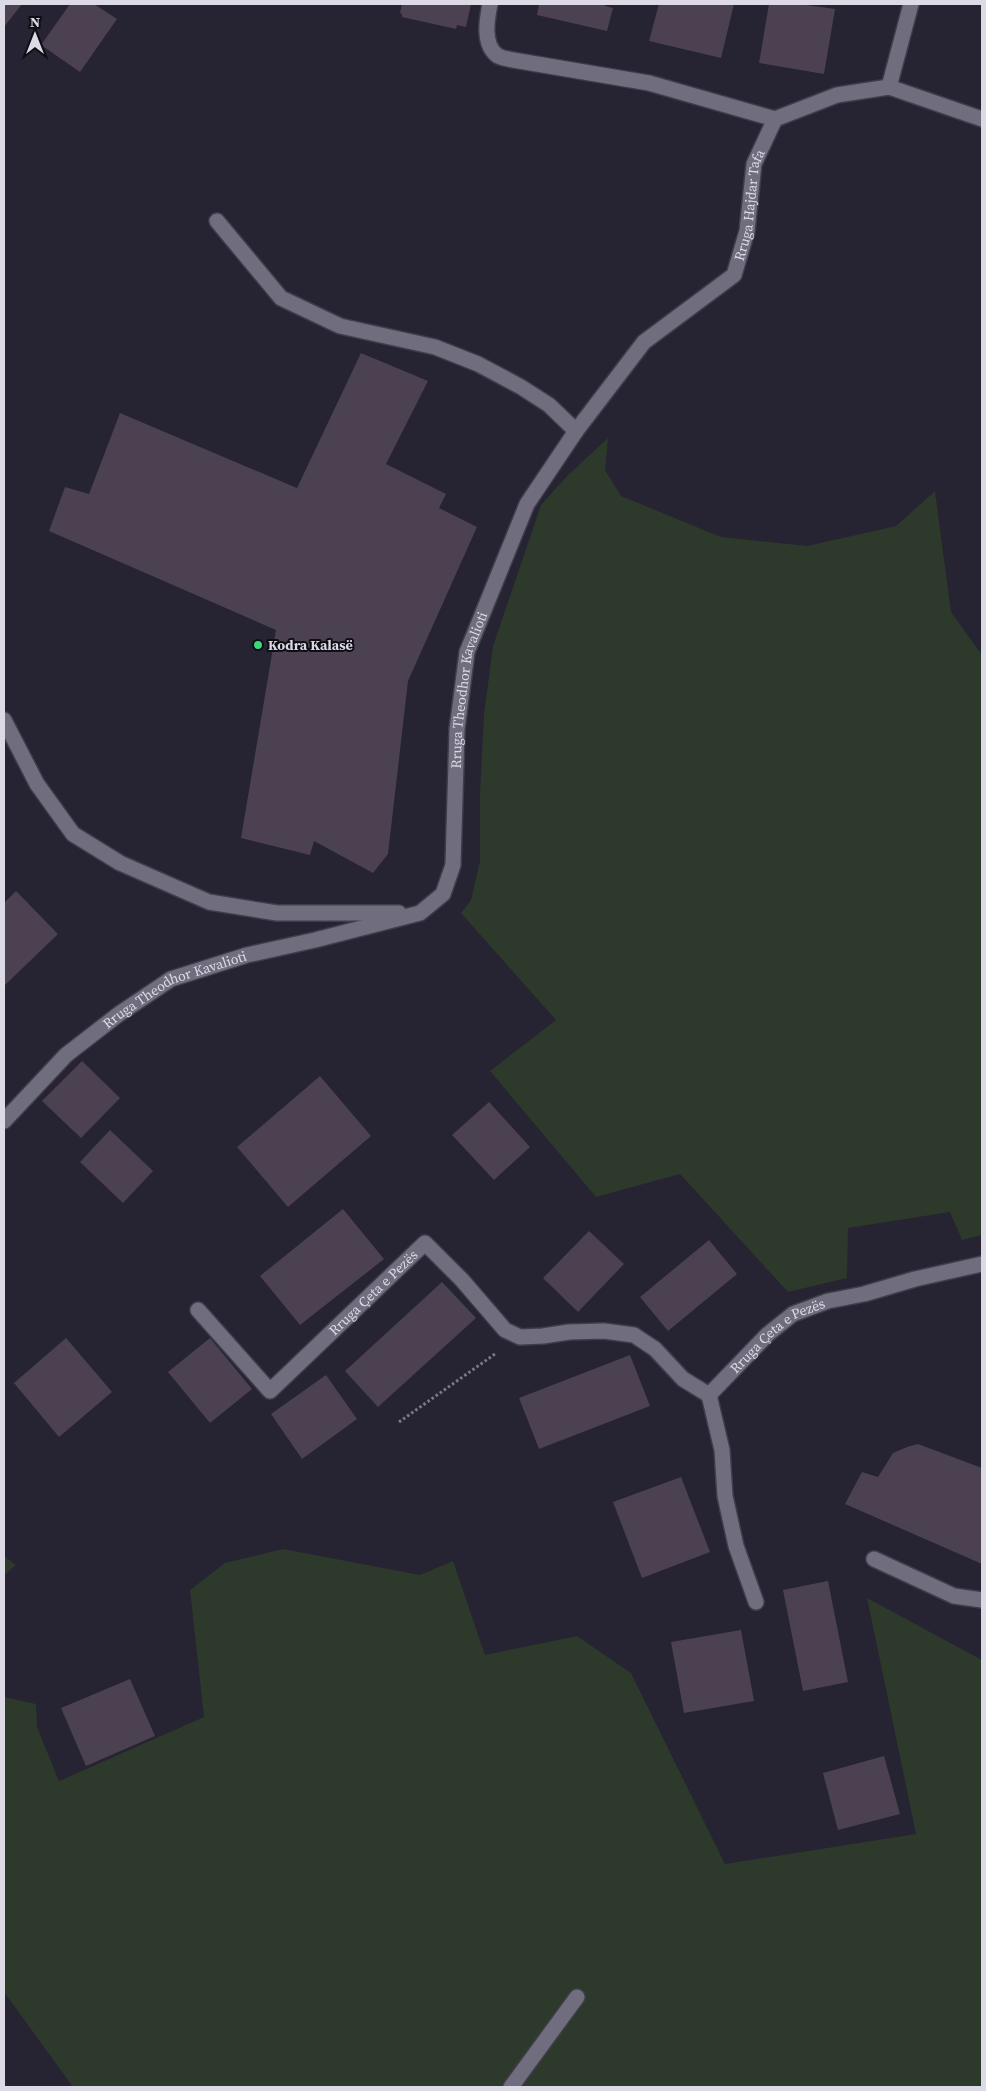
<svg xmlns="http://www.w3.org/2000/svg" width="986" height="2091" font-family="'Source Serif 4',serif">
  <rect width="100%" height="100%" fill="#262332"/>
  <g fill="#2d392a">
    <path d="M608 438 605 470 621 496 721 537 807 546 896 526 935 491 951 612 982 655V1235L962 1240 950 1212 848 1228 847 1278 788 1292 680 1174 596 1197 490 1071 556 1020 461 913 471 900 480 861V793L484 714 493 646 541 505 568 475Z"/>
    <path d="M283 1549 420 1575 453 1561 485 1655 577 1636 631 1673 725 1864 916 1834 867 1598 982 1660V2087H73L4 1992V1697L36 1704 37 1727 59 1781 204 1717 190 1590 225 1563Z"/>
    <path d="M4 1556 16 1565 4 1575Z"/>
  </g>
  <g fill="#4c4150">
    <path d="M4 4H22L4 27Z"/>
    <path d="M70 4H94L117 19 80 72 41 45Z"/>
    <path d="M402 4H471L466 27 457 25 456 29 402 17V14L400 13Z"/>
    <path d="M539 4H605V6L613 8 607 31 537 15Z"/>
    <path d="M659 4H734L721 58 649 41Z"/>
    <path d="M769 4H799L835 9 824 74 759 63Z"/>
    <path d="M361 353 428 381 386 464 446 494 439 508 477 527 408 681 388 854 373 873 314 841 310 855 241 838 276 630 49 531 65 487 89 494 120 413 297 488Z"/>
    <path d="M16 891 58 934 4 986V903Z"/>
    <path d="M82 1061 120 1098 81 1138 42 1101Z"/>
    <path d="M320 1076 371 1136 288 1207 237 1147Z"/>
    <path d="M489 1102 530 1147 494 1180 452 1135Z"/>
    <path d="M110 1130 153 1171 123 1203 80 1162Z"/>
    <path d="M343 1209 384 1259 300 1325 260 1276Z"/>
    <path d="M589 1231 624 1264 578 1312 543 1278Z"/>
    <path d="M709 1240 737 1274 668 1331 640 1297Z"/>
    <path d="M442 1282 476 1318 378 1407 345 1371Z"/>
    <path d="M66 1338 112 1392 59 1437 14 1383Z"/>
    <path d="M210 1338 252 1389 210 1423 168 1372Z"/>
    <path d="M630 1355 650 1406 539 1449 519 1398Z"/>
    <path d="M326 1375 357 1419 302 1459 271 1414Z"/>
    <path d="M918 1444 982 1468V1564L845 1504 862 1472 878 1477 893 1453 907 1447Z"/>
    <path d="M681 1477 710 1552 642 1578 613 1502Z"/>
    <path d="M828 1581 848 1682 803 1691 783 1590Z"/>
    <path d="M741 1630 754 1701 684 1713 671 1642Z"/>
    <path d="M130 1679 155 1736 86 1766 61 1708Z"/>
    <path d="M884 1756 900 1814 838 1830 823 1773Z"/>
  </g>
  <g fill="none" stroke-linecap="round" stroke-linejoin="round">
    <g stroke="#403d4a" stroke-width="18">
      <g id="minor">
        <path d="M490 4C487 19 482 45 498 56 502 58 508 59 513 60L649 83 775 119"/>
        <path d="M889 87 911 4"/>
        <path d="M217 221 281 298 340 326 435 347 478 364 521 387 549 405 576 431"/>
        <path d="M4 720 37 784 73 834 120 863 209 902 277 913H399"/>
        <path id="s1" d="M4 1121 66 1055 119 1014 171 979 247 955 315 940 420 913 443 894 453 865 457 729 467 652 527 504 576 431 644 342 734 275 747 231 754 164 775 119 837 95 889 87 982 119"/>
        <path id="s2" d="M198 1310 270 1391 425 1243 462 1280 505 1330 520 1337 543 1336 569 1332 604 1331 634 1335 655 1349 683 1379 709 1395"/>
        <path id="s3" d="M709 1395 768 1334 793 1314 828 1301 864 1294 915 1279 982 1264"/>
        <path d="M709 1395 722 1450 725 1496 736 1546 756 1602"/>
        <path d="M874 1559 954 1596 982 1600"/>
        <path d="M511 2087 577 1997"/>
      </g>
    </g>
    <path stroke="#7d7a87" stroke-width="3" stroke-dasharray="2.5 2.5" stroke-linecap="butt" d="M399 1422 495 1354"/>
    <use href="#minor" stroke="#706d7f" stroke-width="15"/>
  </g>
  <circle fill="#3bd77e" stroke="#0f0d14" stroke-width="2" cx="258" cy="645" r="5"/>
  <g text-anchor="middle" dominant-baseline="central" stroke-width="4" stroke-linejoin="round" paint-order="stroke">
    <g font-size="14" fill="#dcdae4" stroke="#0f0d14">
      <text stroke="none"><textPath href="#s1" startOffset="1296">Rruga Hajdar Tafa</textPath></text>
      <text stroke="none"><textPath href="#s1" startOffset="715">Rruga Theodhor Kavalioti</textPath></text>
      <text stroke="none"><textPath href="#s1" startOffset="219">Rruga Theodhor Kavalioti</textPath></text>
      <text stroke="none"><textPath href="#s2" startOffset="251">Rruga Çeta e Pezës</textPath></text>
      <text stroke="none"><textPath href="#s3" startOffset="92">Rruga Çeta e Pezës</textPath></text>
    </g>
    <g font-size="14" font-weight="bold" fill="#dcdae4" stroke="#0f0d14" text-anchor="start">
      <text x="268" y="645">Kodra Kalasë</text>
    </g>
  </g>
  <rect width="986" height="2091" fill="none" stroke="#dcdae4" stroke-width="10"/>
  <g transform="translate(35 35)" stroke="#0f0d14" stroke-width="4" paint-order="stroke">
  <path d="M0-4L9 19L0 12L-9 19Z" fill="#dcdae4"/>
  <text y="-8" font-size="14" font-weight="bold" text-anchor="middle" fill="#dcdae4">N</text>
  </g>
</svg>
